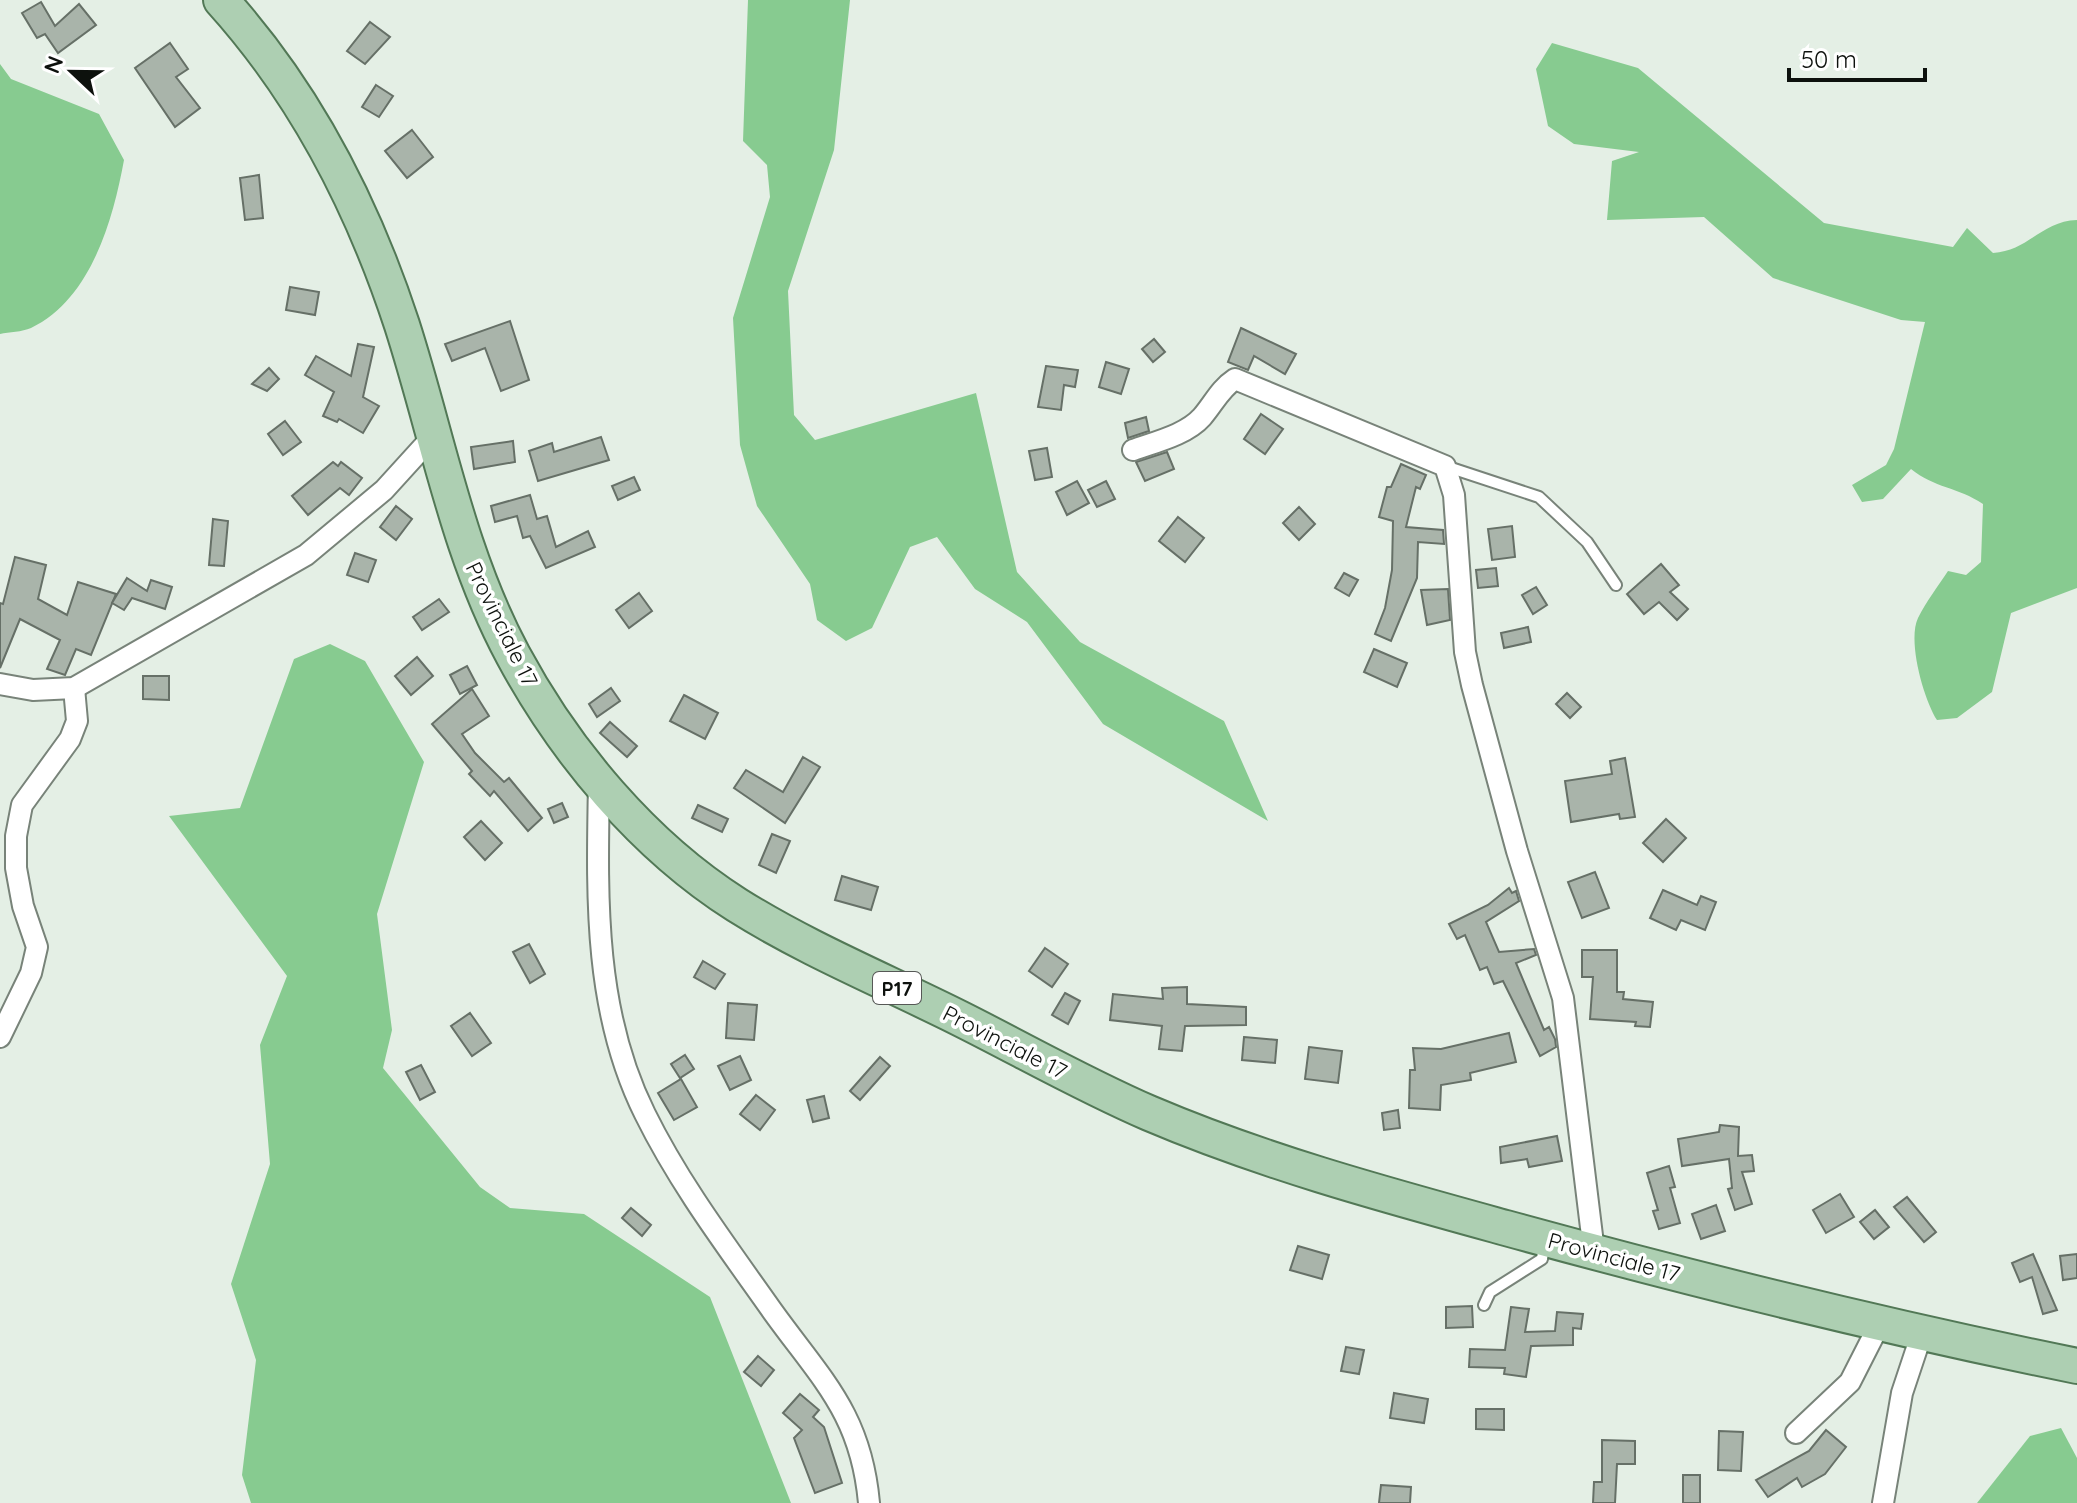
<svg xmlns="http://www.w3.org/2000/svg" width="2077" height="1503" font-family="Quicksand,sans-serif">
  <rect width="100%" height="100%" fill="#e4efe5"/>
  <g fill="#87cb90">
    <path d="M748 0H850L834 150 788 291 794 415 815 440 976 393 1017 572 1080 642 1224 721 1268 821 1103 724 1027 622 975 589 937 537 910 547 872 628 846 641 817 620 810 584 757 506 740 445 733 318 770 197 767 165 743 141Z"/>
    <path d="M1552 43 1638 68 1824 223 1953 247 1967 228 1993 253C2028 251 2042 221 2077 220V588L2011 613 1992 692 1957 718 1937 720C1924 700 1907 641 1918 618 1926 602 1938 586 1948 571L1966 575 1981 562 1983 504C1958 487 1934 488 1911 469L1883 499 1862 502 1852 485 1886 465 1894 449 1925 322 1901 320 1773 278 1704 217 1607 220 1612 161 1639 152 1574 144 1548 126 1536 69Z"/>
    <path d="M0 64 11 79 99 114 124 160C113 220 91 299 31 328 22 332 9 332 0 334Z"/>
    <path d="M330 644 365 661 424 762 377 914 392 1030 383 1068 480 1187 510 1208 584 1214 710 1297 791 1503H251L242 1475 256 1360 231 1284 270 1164 260 1045 287 976 169 816 240 808 294 659Z"/>
    <path d="M2061 1428 2077 1458V1503H1977L2030 1436Z"/>
  </g>
  <g fill="#a9b4aa" stroke="#667067" stroke-width="2">
    <path d="M41 2 55 26 79 4 96 25 58 53 45 34 37 38 22 13Z"/>
    <path d="M370 22 390 37 365 64 347 51Z"/>
    <path d="M170 43 188 69 176 77 200 108 175 127 135 68Z"/>
    <path d="M376 85 393 96 379 117 362 107Z"/>
    <path d="M412 130 433 157 407 178 385 151Z"/>
    <path d="M259 175 263 218 245 220 240 178Z"/>
    <path d="M290 287 319 292 315 315 286 310Z"/>
    <path d="M510 321 529 380 501 391 485 348 452 361 445 344Z"/>
    <path d="M1241 328 1296 354 1285 374 1254 356 1248 370 1228 362Z"/>
    <path d="M1154 339 1165 352 1153 362 1142 349Z"/>
    <path d="M358 344 374 347 363 397 379 406 363 433 339 419 337 422 323 416 334 392 305 375 316 356 351 376Z"/>
    <path d="M1106 362 1129 369 1121 394 1099 387Z"/>
    <path d="M1046 366 1078 370 1075 387 1064 385 1061 410 1038 407Z"/>
    <path d="M269 368 279 379 267 391 252 384Z"/>
    <path d="M1261 414 1283 429 1265 454 1244 439Z"/>
    <path d="M1146 417 1149 431 1128 438 1125 423Z"/>
    <path d="M285 421 301 442 283 455 268 434Z"/>
    <path d="M601 437 609 460 538 481 529 451 552 443 554 452Z"/>
    <path d="M513 441 515 462 474 469 471 447Z"/>
    <path d="M1047 448 1052 477 1035 480 1029 451Z"/>
    <path d="M1167 452 1174 469 1145 481 1136 462Z"/>
    <path d="M333 462 338 466 341 462 362 478 349 495 340 488 308 515 292 496Z"/>
    <path d="M1401 464 1426 475 1420 489 1416 487 1406 527 1443 530 1444 544 1418 542 1417 578 1391 641 1375 634 1385 608 1392 570 1393 521 1379 517 1387 487H1391Z"/>
    <path d="M634 477 640 490 618 500 612 486Z"/>
    <path d="M1077 481 1089 503 1067 515 1056 492Z"/>
    <path d="M1106 481 1115 499 1097 507 1088 490Z"/>
    <path d="M530 495 537 519 547 516 556 547 588 531 595 547 546 568 530 536 523 538 517 516 495 522 491 506Z"/>
    <path d="M396 506 412 519 396 540 380 527Z"/>
    <path d="M1299 507 1315 524 1299 540 1283 523Z"/>
    <path d="M1178 517 1204 538 1185 562 1159 541Z"/>
    <path d="M213 519 228 521 224 566 209 565Z"/>
    <path d="M1512 526 1515 557 1492 560 1488 529Z"/>
    <path d="M355 553 376 560 368 582 347 575Z"/>
    <path d="M15 557 46 565 38 599 67 615 78 582 116 594 91 655 76 649 65 675 47 669 60 640 20 619 0 668V603L3 604Z"/>
    <path d="M1661 564 1679 585 1670 592 1688 609 1677 620 1659 602 1644 614 1627 594Z"/>
    <path d="M1496 568 1498 586 1478 588 1476 570Z"/>
    <path d="M1344 573 1358 580 1349 596 1335 588Z"/>
    <path d="M127 578 147 591 151 580 172 587 165 609 132 598 124 610 112 603Z"/>
    <path d="M1536 587 1547 605 1533 614 1522 595Z"/>
    <path d="M1448 589 1450 620 1427 625 1421 590Z"/>
    <path d="M639 593 652 611 629 628 616 610Z"/>
    <path d="M439 599 449 612 422 630 413 617Z"/>
    <path d="M1528 627 1531 642 1504 648 1501 633Z"/>
    <path d="M1374 649 1407 663 1397 687 1364 672Z"/>
    <path d="M417 657 433 676 411 695 395 676Z"/>
    <path d="M467 666 477 685 460 694 450 675Z"/>
    <path d="M143 676H169V700L143 699Z"/>
    <path d="M611 688 620 701 597 717 589 704Z"/>
    <path d="M472 689 489 716 462 734 475 753 504 782 509 778 542 818 528 831 494 791 490 796 469 774 472 771 432 724Z"/>
    <path d="M1567 693 1581 707 1570 718 1556 704Z"/>
    <path d="M684 695 718 713 705 739 670 721Z"/>
    <path d="M610 722 637 746 627 757 600 733Z"/>
    <path d="M803 757 820 767 785 823 734 788 746 770 783 792Z"/>
    <path d="M1625 758 1635 817 1620 819 1619 814 1571 822 1565 781 1612 774 1610 761Z"/>
    <path d="M562 803 568 817 554 823 548 809Z"/>
    <path d="M698 805 728 819 722 832 692 818Z"/>
    <path d="M1666 819 1686 838 1663 862 1643 843Z"/>
    <path d="M481 821 502 843 485 860 464 837Z"/>
    <path d="M772 834 790 841 776 873 759 865Z"/>
    <path d="M1595 872 1609 908 1582 918 1568 882Z"/>
    <path d="M842 876 878 887 871 910 835 900Z"/>
    <path d="M1509 888 1512 893 1516 891 1519 901 1486 922 1499 952 1534 949 1536 955 1516 963 1544 1030 1549 1027 1555 1039 1556 1047 1540 1056 1503 981 1494 984 1487 967 1480 970 1465 935 1457 939 1449 924 1488 905Z"/>
    <path d="M1663 890 1697 905 1701 896 1716 902 1705 930 1681 920 1676 930 1650 918Z"/>
    <path d="M529 944 545 974 530 983 513 952Z"/>
    <path d="M1045 948 1068 964 1052 987 1029 971Z"/>
    <path d="M1582 950H1617V992H1624L1623 999 1653 1002 1650 1027 1635 1026 1636 1022 1590 1019 1593 977H1582Z"/>
    <path d="M703 961 725 974 715 989 694 977Z"/>
    <path d="M1187 987V1004L1246 1007V1025L1185 1026 1182 1051 1159 1049 1162 1026 1110 1020 1113 994 1163 999 1162 988Z"/>
    <path d="M1065 993 1080 1001 1068 1024 1052 1015Z"/>
    <path d="M728 1003 757 1005 754 1040 726 1038Z"/>
    <path d="M470 1013 491 1043 472 1056 451 1026Z"/>
    <path d="M1509 1033 1516 1062 1470 1073 1471 1080 1441 1085 1440 1110 1409 1108 1410 1070H1415L1413 1048 1441 1049Z"/>
    <path d="M1244 1037 1277 1040 1275 1063 1242 1060Z"/>
    <path d="M1309 1047 1342 1051 1338 1083 1305 1079Z"/>
    <path d="M685 1055 694 1069 680 1078 671 1064Z"/>
    <path d="M740 1056 751 1080 730 1090 718 1066Z"/>
    <path d="M880 1057 890 1066 860 1100 850 1091Z"/>
    <path d="M421 1065 435 1092 420 1100 406 1072Z"/>
    <path d="M681 1079 697 1107 674 1120 658 1093Z"/>
    <path d="M756 1095 775 1110 760 1130 740 1114Z"/>
    <path d="M824 1096 829 1118 813 1122 807 1100Z"/>
    <path d="M1398 1110 1400 1128 1384 1130 1382 1113Z"/>
    <path d="M1720 1125 1739 1127 1738 1156 1752 1155 1754 1171 1742 1172 1752 1204 1735 1210 1728 1189 1732 1188 1729 1159 1682 1166 1678 1139 1719 1132Z"/>
    <path d="M1557 1136 1562 1161 1529 1167 1527 1159 1501 1163 1500 1147Z"/>
    <path d="M1669 1166 1675 1187 1670 1188 1680 1223 1659 1229 1653 1211 1658 1210 1647 1173Z"/>
    <path d="M1840 1194 1854 1217 1826 1233 1813 1210Z"/>
    <path d="M1907 1197 1936 1232 1924 1242 1894 1207Z"/>
    <path d="M1716 1205 1725 1231 1701 1239 1692 1214Z"/>
    <path d="M631 1208 651 1225 642 1236 622 1218Z"/>
    <path d="M1875 1210 1889 1227 1874 1239 1860 1222Z"/>
    <path d="M1298 1246 1329 1255 1322 1279 1290 1270Z"/>
    <path d="M2033 1254 2057 1310 2043 1314 2032 1277 2020 1282 2012 1263Z"/>
    <path d="M2077 1254V1278L2063 1280 2060 1256Z"/>
    <path d="M1472 1306 1473 1327 1446 1328V1307Z"/>
    <path d="M1511 1307 1529 1309 1525 1332 1555 1331 1557 1312 1583 1314 1581 1329 1573 1328V1345L1531 1346 1526 1377 1504 1374 1505 1368 1469 1367 1470 1349 1505 1350Z"/>
    <path d="M1346 1347 1364 1350 1359 1374 1341 1371Z"/>
    <path d="M758 1356 774 1370 761 1386 744 1372Z"/>
    <path d="M1394 1393 1428 1399 1424 1423 1390 1418Z"/>
    <path d="M800 1394 819 1410 813 1417 824 1427 842 1483 815 1493 794 1438 802 1430 783 1413Z"/>
    <path d="M1476 1409H1504V1430L1476 1429Z"/>
    <path d="M1826 1430 1846 1447 1825 1474 1802 1487 1797 1478 1768 1497 1756 1480 1809 1451Z"/>
    <path d="M1719 1431 1743 1432 1741 1471 1718 1470Z"/>
    <path d="M1602 1440 1635 1441V1464H1617L1615 1503H1593L1594 1482H1602Z"/>
    <rect x="1683" y="1475" width="17" height="28"/>
    <path d="M1381 1485 1411 1487 1410 1503H1379Z"/>
  </g>
  <g fill="none" stroke-linecap="round" stroke-linejoin="round">
    <g stroke="#788379" stroke-width="14">
      <g id="lane">
        <path d="M1445 466 1539 497 1587 542 1616 585"/>
        <path d="M1484 1305 1490 1292 1542 1259 1544 1245"/>
      </g>
    </g>
    <g stroke="#788379" stroke-width="24">
      <g id="street">
        <path d="M1133 450C1155 442 1186 435 1202 417 1214 403 1220 389 1235 379L1445 466 1454 495 1465 652 1472 685 1517 851 1563 998 1594 1252"/>
        <path d="M0 684 33 690 74 688 306 555 384 490 434 435"/>
        <path d="M599 781C597 894 593 1010 645 1114 680 1185 728 1248 773 1312 822 1380 861 1414 869 1503"/>
        <path d="M0 1037 31 973 37 947 23 906 16 868V836L22 805 70 739 77 721 74 688"/>
        <path d="M1796 1433 1850 1382 1879 1325"/>
        <path d="M1883 1503 1902 1393 1922 1333"/>
      </g>
    </g>
    <g stroke="#527856" stroke-width="38">
      <path id="primary" d="M221 0C305 93 363 206 402 325 438 437 457 551 513 655 565 752 644 846 737 905 807 949 885 981 959 1018 1023 1050 1084 1085 1149 1113 1264 1162 1386 1195 1506 1228 1695 1280 1885 1327 2077 1366"/>
    </g>
    <use href="#lane" stroke="#fff" stroke-width="10"/>
    <use href="#street" stroke="#fff" stroke-width="20"/>
    <use href="#primary" stroke="#adcfb2" stroke-width="34"/>
  </g>
  <g text-anchor="middle" dominant-baseline="central" stroke-width="7" stroke-linejoin="round" paint-order="stroke">
    <rect fill="#fff" stroke="#565856" stroke-width="2" x="873" y="972" width="48" height="32" rx="6"/>
    <g font-size="20" font-weight="bold" fill="#0d110d">
      <text x="897" y="988">P17</text>
    </g>
    <g font-size="22" fill="#0d110d" stroke="#fff">
      <text transform="translate(502 624) rotate(64)">Provinciale 17</text>
      <text transform="translate(1005 1042) rotate(27)">Provinciale 17</text>
      <text transform="translate(1614 1257) rotate(15)">Provinciale 17</text>
    </g>
  </g>
  <g transform="translate(72 72) rotate(292)" stroke="#ffffff" stroke-width="6" paint-order="stroke">
  <path d="M0-6L14 30L0 20L-14 30Z" fill="#0d110d"/>
  <text y="-12" font-size="22" font-weight="bold" text-anchor="middle" fill="#0d110d">N</text>
  </g>
  <path d="M1789 68v12h136v-12" fill="none" stroke="#0d110d" stroke-width="4"/>
  <text x="1801" y="68" font-size="24" fill="#0d110d" stroke="#ffffff" stroke-width="6" paint-order="stroke">50 m</text>
</svg>
